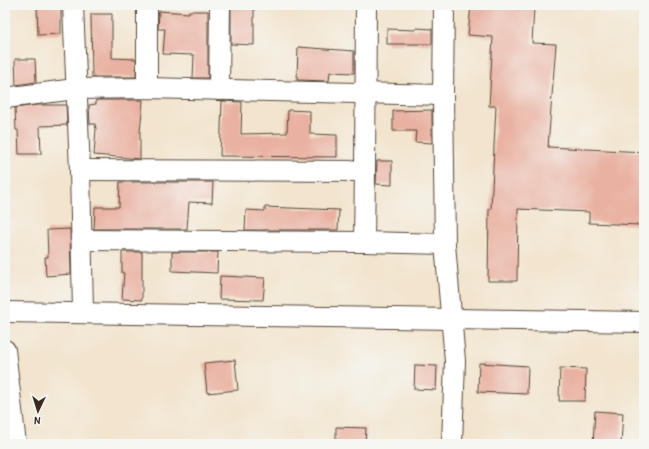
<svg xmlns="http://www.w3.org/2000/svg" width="649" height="449" font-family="'Patrick Hand',sans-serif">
  <rect width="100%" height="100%" fill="#f6f6f2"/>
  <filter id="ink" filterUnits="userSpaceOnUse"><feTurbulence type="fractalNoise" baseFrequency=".025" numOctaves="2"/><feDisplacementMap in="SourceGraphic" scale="8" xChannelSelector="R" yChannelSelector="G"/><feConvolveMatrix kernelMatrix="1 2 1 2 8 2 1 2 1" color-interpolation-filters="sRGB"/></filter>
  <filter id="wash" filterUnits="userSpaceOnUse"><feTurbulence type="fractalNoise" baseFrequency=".012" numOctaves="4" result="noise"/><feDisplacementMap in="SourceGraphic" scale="16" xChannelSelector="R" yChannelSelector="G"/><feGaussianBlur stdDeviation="0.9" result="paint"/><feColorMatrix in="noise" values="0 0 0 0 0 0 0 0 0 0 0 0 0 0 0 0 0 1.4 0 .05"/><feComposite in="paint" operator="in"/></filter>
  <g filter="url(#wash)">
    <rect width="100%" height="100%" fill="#f2e4cd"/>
    <g id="blocks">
      <g fill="#e9b1a1">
        <path d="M37 5H61V34L38 35Z"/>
        <path d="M471 5 534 8 532 43 556 44 548 147 644 152 641 225 589 223V212L518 209 517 281H488L489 209H491L496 106H489L493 37 468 35Z"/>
        <path d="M231 7 254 8V45L231 44Z"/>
        <path d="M159 11 189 13V11H208V78H193L194 55 163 54 165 29H158Z"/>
        <path d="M91 14H112V58L136 59V77H92Z"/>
        <path d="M416 28 432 29V44H387V29L416 30Z"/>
        <path d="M298 47 354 51V73L330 72 329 81 297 80Z"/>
        <path d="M15 59H35L36 82 16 85Z"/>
        <path d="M96 100H143L140 132V159L94 155 96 129 95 124H90L89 105 96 104Z"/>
        <path d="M222 101 242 102 241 134 287 133 288 110 310 111V134L337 135V157L220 156Z"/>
        <path d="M38 105H66L67 125 40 126 41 154H19L18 130H16L15 108Z"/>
        <path d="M432 110V143L415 142 416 131H393V111Z"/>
        <path d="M377 161H392V185L376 184Z"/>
        <path d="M120 182H213L212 203 189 202 187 229H94L95 207H119Z"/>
        <path d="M265 207 339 210 338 230H245L246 210 265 211Z"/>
        <path d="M70 229 71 274 46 276 45 257H48L47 230Z"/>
        <path d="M122 252H142V300L122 299 124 273H122Z"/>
        <path d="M172 252H218L217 273 172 271Z"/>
        <path d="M220 276 265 278 263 300 219 299Z"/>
        <path d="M235 360 238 390 207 393 204 363Z"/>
        <path d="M479 363 528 366 527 394 478 392Z"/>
        <path d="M415 365 437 366 436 390 414 389Z"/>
        <path d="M560 368 586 369 585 401H559Z"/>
        <path d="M595 411 623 413 621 444H593Z"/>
        <path d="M336 427 366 428 365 444H336Z"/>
      </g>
    </g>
  </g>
  <g filter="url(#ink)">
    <use href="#blocks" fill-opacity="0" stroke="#564638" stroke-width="1"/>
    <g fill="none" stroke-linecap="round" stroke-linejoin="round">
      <g stroke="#564638" stroke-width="22">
        <g id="street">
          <path d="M73 5 80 170 83 312"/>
          <path d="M147 5V88"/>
          <path d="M444 5 443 95 445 244 455 361 452 444"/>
          <path d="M219 90 220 5"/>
          <path d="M5 98 75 89 147 88 443 95"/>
          <path d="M80 170 365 171 366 5"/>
          <path d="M82 240 364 242 445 244"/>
          <path d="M364 242 365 171"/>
          <path d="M5 312 644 322"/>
          <path d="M5 350 16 444"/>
        </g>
      </g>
      <use href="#street" stroke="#fff" stroke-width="20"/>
    </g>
  </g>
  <rect width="649" height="449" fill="none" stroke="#f6f6f2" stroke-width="20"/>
  <g transform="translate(38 411) rotate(184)" stroke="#f6f6f2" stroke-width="3" paint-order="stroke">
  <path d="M0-3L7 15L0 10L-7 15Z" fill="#3b2a1e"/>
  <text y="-6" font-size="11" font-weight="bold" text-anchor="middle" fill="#3b2a1e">N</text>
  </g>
</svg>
